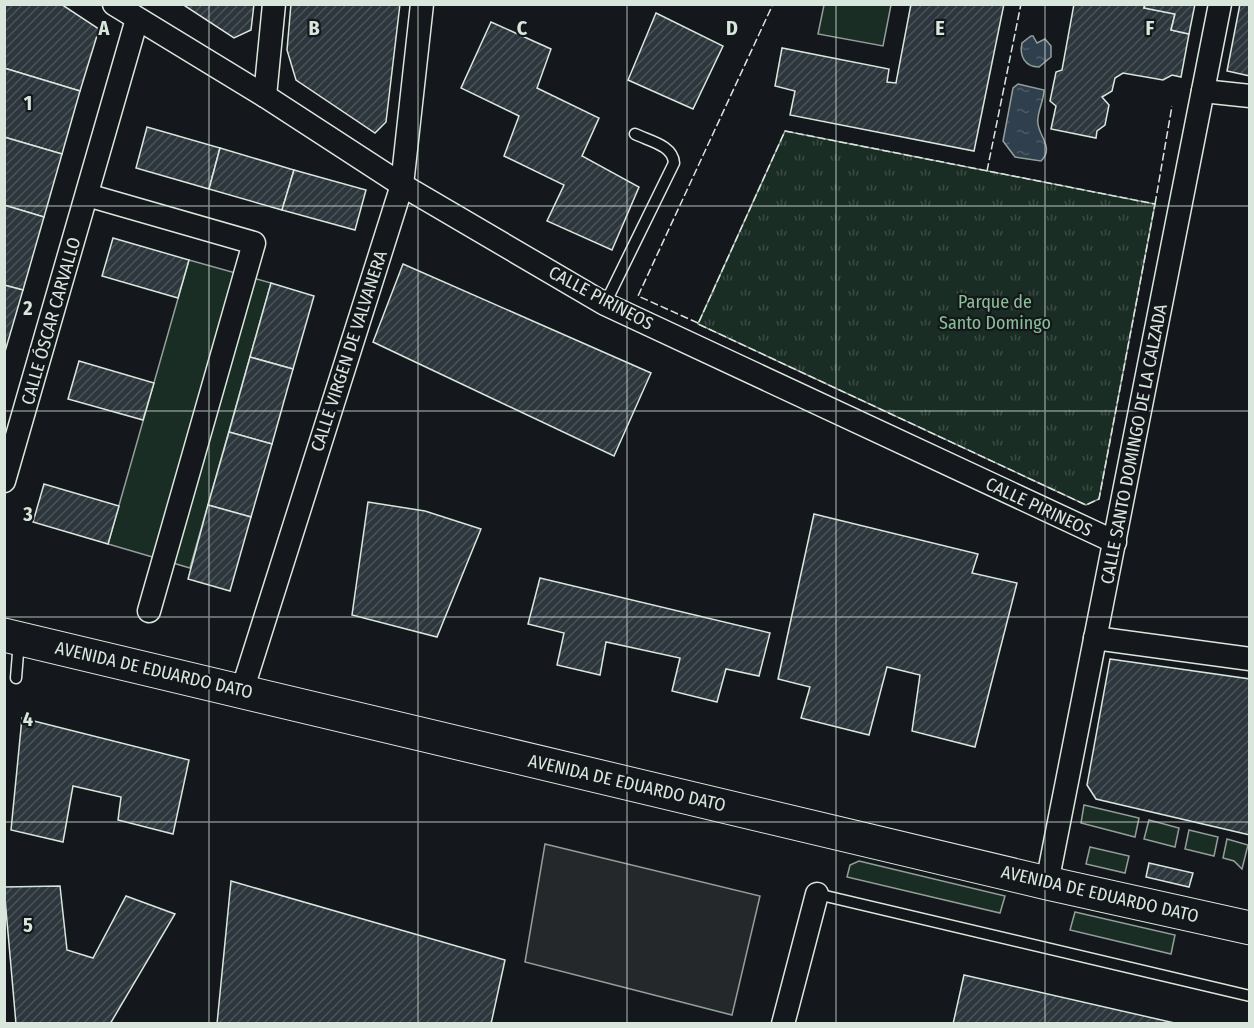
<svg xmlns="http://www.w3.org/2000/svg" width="1254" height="1028" font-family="'Fira Sans Condensed',sans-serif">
  <defs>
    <pattern id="park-tufts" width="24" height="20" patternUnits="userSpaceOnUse" patternTransform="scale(1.5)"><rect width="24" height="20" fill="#1a2d24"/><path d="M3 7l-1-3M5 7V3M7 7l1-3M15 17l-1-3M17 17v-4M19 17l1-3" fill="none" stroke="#3b4b43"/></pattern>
    <pattern id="water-ripples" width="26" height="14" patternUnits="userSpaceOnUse" patternTransform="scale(1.5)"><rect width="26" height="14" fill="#2f3f4d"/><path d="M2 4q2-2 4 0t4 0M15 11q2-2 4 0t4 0" fill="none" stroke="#4c5b66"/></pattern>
    <pattern id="building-hatch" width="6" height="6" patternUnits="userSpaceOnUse" patternTransform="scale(1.5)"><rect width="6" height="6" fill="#2c363c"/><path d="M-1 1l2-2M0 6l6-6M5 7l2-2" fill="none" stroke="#4a5358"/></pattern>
  </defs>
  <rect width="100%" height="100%" fill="#14181c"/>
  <g fill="#1a2d24" stroke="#939e99" stroke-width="1.5">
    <path d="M824 5H891L883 46 818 34Z"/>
    <path d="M189 260 271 283 190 568 108 544Z"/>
    <path d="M1084 805 1139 818 1135 837 1081 823Z"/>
    <path d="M1149 820 1179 828 1175 847 1144 839Z"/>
    <path d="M1189 830 1218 837 1214 856 1185 849Z"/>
    <path d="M1227 839 1248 845 1242 869 1234 861 1223 858Z"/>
    <path d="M1090 847 1129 856 1125 873 1086 864Z"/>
    <path d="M859 861 1005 896 1000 913 847 877 850 865Z"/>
    <path d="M1075 912 1175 935 1171 954 1070 930Z"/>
  </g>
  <path fill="url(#park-tufts)" stroke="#939e99" stroke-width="1.5" d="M785 131 1155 204 1099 499 1086 505 698 324Z"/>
  <path fill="#24282b" stroke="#939e99" stroke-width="1.5" d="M545 844 760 896 732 1015 525 962Z"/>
  <g fill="url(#water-ripples)" stroke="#939e99" stroke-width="1.5">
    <path d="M1031 36H1033L1037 43 1045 39 1051 46V57L1039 67C1025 67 1019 56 1022 43Z"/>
    <path d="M1018 84 1044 90C1044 101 1036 114 1038 124 1040 138 1054 148 1041 161L1015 157 1003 141 1013 88Z"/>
  </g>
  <g fill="url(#building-hatch)" stroke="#d8e6dc" stroke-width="1.5">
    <path d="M4 4H61L99 29 80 91 4 68Z"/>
    <path d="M182 4H254L251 30 234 38Z"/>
    <path d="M291 4H400L386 122 375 133 296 80 287 50Z"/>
    <path d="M911 4H1004L974 151 790 115 795 91 775 86 782 48 889 69 887 82 896 83Z"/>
    <path d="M1074 4H1145L1144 8 1175 14 1171 30 1189 34 1181 77 1172 75 1163 80 1123 73 1115 78 1112 91 1102 97 1109 105 1105 125 1097 131 1096 138 1051 129 1056 106 1050 101 1056 72 1062 70Z"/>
    <path d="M1145 4H1195L1189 34 1171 30 1175 14 1144 8Z"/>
    <path d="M1240 4H1250V76L1227 71Z"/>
    <path d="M656 13 723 46 693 109 628 80Z"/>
    <path d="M491 22 551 49 537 88 599 118 582 156 639 187 612 250 547 221 564 185 504 156 519 116 461 88Z"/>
    <path d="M4 68 80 91 62 154 4 137Z"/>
    <path d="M147 127 220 148 209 189 136 168Z"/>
    <path d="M4 137 62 154 44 217 4 205Z"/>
    <path d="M220 148 294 170 282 210 209 189Z"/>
    <path d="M294 170 366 190 355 230 282 210Z"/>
    <path d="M4 205 44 217 23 290 4 285Z"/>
    <path d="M113 238 189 260 178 298 102 276Z"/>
    <path d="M403 264 651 373 614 456 373 342Z"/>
    <path d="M271 283 314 296 293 369 250 357Z"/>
    <path d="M4 285 23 290 4 355Z"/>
    <path d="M250 357 293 369 272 444 229 432Z"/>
    <path d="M79 361 154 383 143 420 68 399Z"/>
    <path d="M229 432 272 444 251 517 208 505Z"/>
    <path d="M44 484 119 506 108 544 33 522Z"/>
    <path d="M368 502 425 511 481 529 437 637 352 615Z"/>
    <path d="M208 505 251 517 230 591 188 579Z"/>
    <path d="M814 514 978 554 972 573 1017 583 975 747 912 731 920 675 887 667 869 735 801 718 810 687 778 679Z"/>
    <path d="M540 578 770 633 759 676 726 669 717 702 672 691 680 658 606 642 600 675 557 665 564 633 528 624Z"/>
    <path d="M1110 659 1250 679V835L1096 799 1087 785Z"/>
    <path d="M22 718 189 760 173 834 118 820 121 797 73 786 63 842 11 830Z"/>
    <path d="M1149 863 1193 873 1189 887 1146 877Z"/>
    <path d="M231 881 505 960 491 1024H217Z"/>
    <path d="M60 886 67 950 93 958 126 896 175 914 110 1024H16L4 887Z"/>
    <path d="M964 975 1179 1024H953Z"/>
  </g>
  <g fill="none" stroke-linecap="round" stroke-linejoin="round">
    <g stroke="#d8e6dc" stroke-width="13">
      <g id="lane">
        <path d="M605 304 674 163C673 145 649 141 635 134"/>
        <path d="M16 678 19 641"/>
        <path d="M817 894 1250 996"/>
      </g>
    </g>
    <g stroke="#d8e6dc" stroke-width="25">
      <g id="street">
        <path d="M114 4 265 96 402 185 605 304 1115 542"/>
        <path d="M1203 91 1250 96"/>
        <path d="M265 96 274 4"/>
        <path d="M87 195 254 243 149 611"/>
        <path d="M4 481 137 19"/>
        <path d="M1095 638 1250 659"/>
        <path d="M242 691 402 185 422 4"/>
        <path d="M1047 883 1220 4"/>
        <path d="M783 1024 817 894"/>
      </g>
    </g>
    <g stroke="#d8e6dc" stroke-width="35">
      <path id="primary" d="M4 635 1047 883 1250 928"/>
    </g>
    <use href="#lane" stroke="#14181c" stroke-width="10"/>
    <use href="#street" stroke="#14181c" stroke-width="22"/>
    <use href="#primary" stroke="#14181c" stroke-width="33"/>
    <g stroke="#d8e6dc" stroke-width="1.5" stroke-dasharray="8 3" stroke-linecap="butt">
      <path d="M785 131 1155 204 1099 499 1086 505 698 324Z"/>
      <path d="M987 171 1021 4"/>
      <path d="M1155 204 1172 106"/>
      <path d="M698 323 638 296 773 4"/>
    </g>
  </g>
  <path fill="none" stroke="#d8e6dc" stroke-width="1.5" stroke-opacity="0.55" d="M209 4V1024M418 4V1024M627 4V1024M836 4V1024M1045 4V1024M4 206H1250M4 411H1250M4 617H1250M4 822H1250"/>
  <g text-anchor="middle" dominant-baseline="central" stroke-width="4.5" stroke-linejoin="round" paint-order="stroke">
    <g font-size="18" fill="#d8e6dc" stroke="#14181c">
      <text transform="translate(601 298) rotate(28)">CALLE PIRINEOS</text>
      <text transform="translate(51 321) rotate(-74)">CALLE ÓSCAR CARVALLO</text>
      <text transform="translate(349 351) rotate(-72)">CALLE VIRGEN DE VALVANERA</text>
      <text transform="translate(1134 444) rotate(-79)">CALLE SANTO DOMINGO DE LA CALZADA</text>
      <text transform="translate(1039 507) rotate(25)">CALLE PIRINEOS</text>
      <text transform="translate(154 670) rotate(13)">AVENIDA DE EDUARDO DATO</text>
      <text transform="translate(627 783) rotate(13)">AVENIDA DE EDUARDO DATO</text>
      <text transform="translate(1100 894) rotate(13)">AVENIDA DE EDUARDO DATO</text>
    </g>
    <g font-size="18" fill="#8ac095" stroke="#14181c">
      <text x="995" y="302">Parque de<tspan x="995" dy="21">Santo Domingo</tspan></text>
    </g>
  </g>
  <g font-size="20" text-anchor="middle" font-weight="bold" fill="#d8e6dc" stroke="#14181c" stroke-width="4.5" stroke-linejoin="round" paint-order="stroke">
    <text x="104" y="35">A</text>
    <text x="314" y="35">B</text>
    <text x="522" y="35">C</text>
    <text x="732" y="35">D</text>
    <text x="940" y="35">E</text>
    <text x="1150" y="35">F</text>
    <text x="28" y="110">1</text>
    <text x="28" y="315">2</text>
    <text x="28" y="521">3</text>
    <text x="28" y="726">4</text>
    <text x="28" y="932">5</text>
  </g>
  <rect width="1254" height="1028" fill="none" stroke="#d8e6dc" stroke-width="12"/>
</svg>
